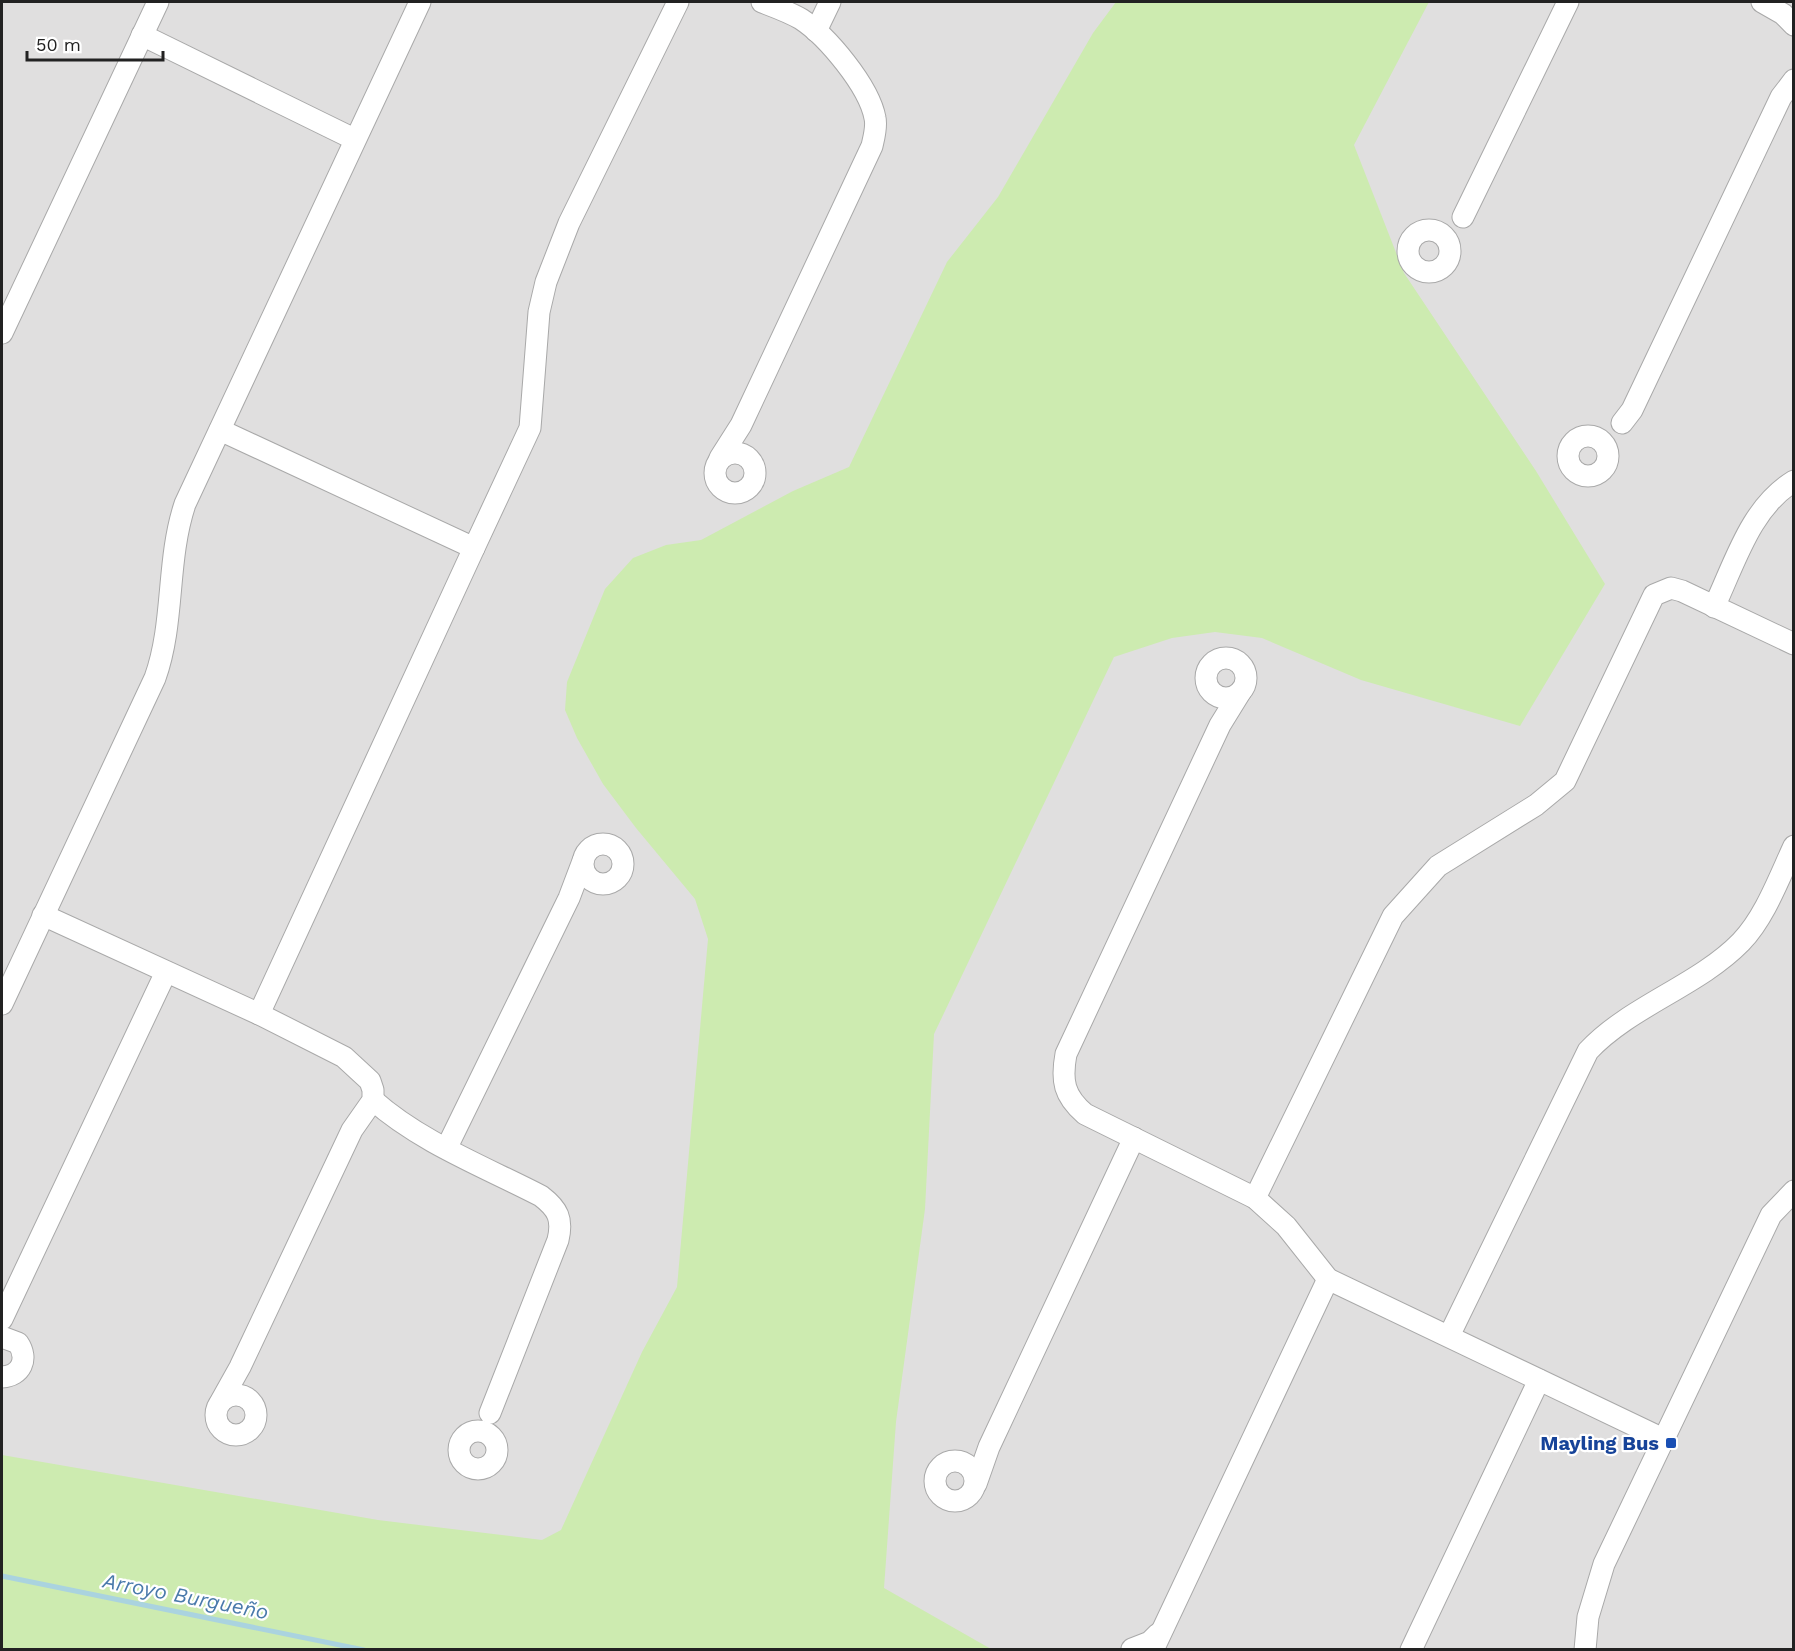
<svg xmlns="http://www.w3.org/2000/svg" width="1795" height="1651" font-family="'Work Sans',sans-serif">
  <rect width="100%" height="100%" fill="#f2efe9"/>
  <path fill="#e0dfdf" d="M2 2H1793V1649L2 1650Z"/>
  <path fill="#cdebb0" d="M1116 2H1429L1354 145 1404 273 1536 471 1605 584 1520 726 1361 680 1262 638 1215 632 1172 638 1114 657 934 1034 925 1209 896 1422 884 1588 991 1649H2V1455L378 1520 542 1540 561 1530 642 1352 677 1287 708 939 695 899 636 828 603 784 577 738 565 710 567 682 605 589 633 558 666 545 701 540 793 491 849 467 947 262 998 197 1093 33Z"/>
  <g fill="none" stroke-linecap="round" stroke-linejoin="round">
    <path stroke="#aad3df" stroke-width="5" d="M2 1576 364 1650"/>
    <g stroke="#a9a9a9" stroke-width="23">
      <g id="minor">
        <path d="M1762 2 1783 14 1794 25"/>
        <path d="M816 31 830 2"/>
        <path d="M142 35 354 139"/>
        <path d="M1463 217 1568 2"/>
        <circle cx="1429" cy="251" r="21"/>
        <path d="M2 333 158 2"/>
        <path d="M1622 423 1632 410 1781 97 1794 80"/>
        <path d="M220 430 474 548 530 428 539 312 546 282 569 223 678 2"/>
        <circle cx="1588" cy="456" r="20"/>
        <circle cx="735" cy="473" r="20"/>
        <path d="M720 458 741 425 872 146C874 137 877 127 875 118 869 86 827 36 801 19 789 12 775 7 762 2"/>
        <path d="M1714 607C1735 563 1750 508 1794 481"/>
        <circle cx="1226" cy="678" r="20"/>
        <path d="M1241 691 1220 725 1066 1054C1061 1081 1064 1096 1085 1114L1255 1198 1286 1226 1328 1279 1663 1439"/>
        <circle cx="603" cy="864" r="20"/>
        <path d="M43 915 259 1014 344 1057 370 1081 373 1090V1100L352 1130 240 1367 221 1401"/>
        <path d="M2 1004 155 678C175 622 166 561 185 504L420 2"/>
        <path d="M259 1014 474 548"/>
        <path d="M373 1100C420 1142 485 1167 541 1196 558 1209 563 1219 558 1240L490 1413"/>
        <path d="M447 1147 569 898 583 861"/>
        <path d="M1255 1198 1393 916 1438 866 1536 805 1565 781 1654 595 1671 588 1682 591 1794 644"/>
        <path d="M2 1319 166 972"/>
        <path d="M1449 1336 1588 1051C1630 1006 1698 986 1741 942 1765 917 1779 878 1794 846"/>
        <path d="M2 1337 18 1343C29 1359 21 1376 2 1377"/>
        <circle cx="236" cy="1415" r="20"/>
        <circle cx="478" cy="1450" r="19"/>
        <circle cx="955" cy="1481" r="20"/>
        <path d="M976 1484 989 1447 1134 1138"/>
        <path d="M1132 1649 1150 1642 1158 1634"/>
        <path d="M1153 1650 1328 1279"/>
        <path d="M1411 1650 1539 1380"/>
        <path d="M1585 1650 1588 1617 1604 1564 1771 1215 1794 1191"/>
      </g>
    </g>
    <use href="#minor" stroke="#fff" stroke-width="21"/>
  </g>
  <rect fill="#1a4fb4" stroke="#fff" stroke-width="2" x="1665" y="1437" width="12" height="12" rx="3"/>
  <g text-anchor="middle" dominant-baseline="central" stroke-width="4.5" stroke-linejoin="round" paint-order="stroke">
    <g font-size="20" font-weight="bold" fill="#164399" stroke="#fff" text-anchor="end">
      <text x="1659" y="1443">Mayling Bus</text>
    </g>
    <g font-size="21" font-style="italic" fill="#4a7aab" stroke="#fff">
      <text transform="translate(186 1596) rotate(11)">Arroyo Burgueño</text>
    </g>
  </g>
  <rect width="1795" height="1651" fill="none" stroke="#222222" stroke-width="6"/>
  <path d="M27 51v9h136v-9" fill="none" stroke="#222222" stroke-width="3"/>
  <text x="36" y="51" font-size="18" fill="#222222" stroke="#ffffff" stroke-width="4.5" paint-order="stroke">50 m</text>
</svg>
